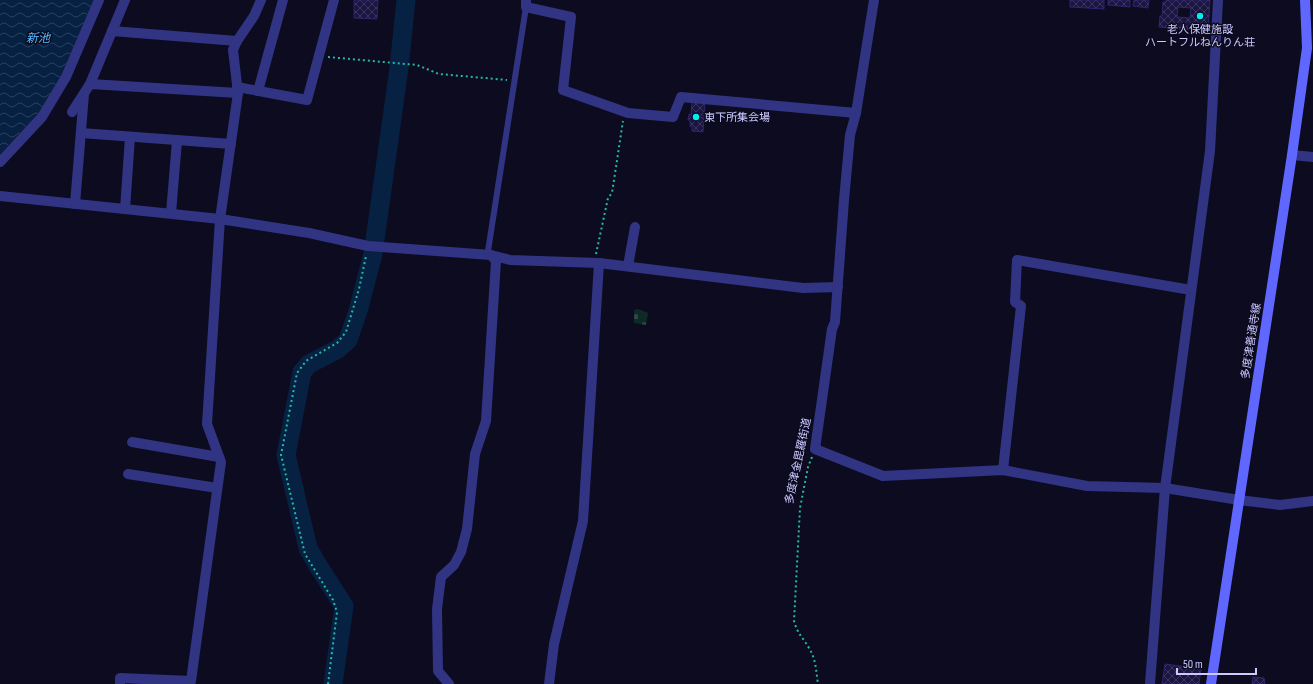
<svg xmlns="http://www.w3.org/2000/svg" width="1313" height="684" font-family="'Sofia Sans Condensed','Noto Sans JP',sans-serif">
  <defs>
    <pattern id="cemetery-stones" width="16" height="16" patternUnits="userSpaceOnUse"><rect width="16" height="16" fill="#0d2a27"/><path d="M2 7V4a2 2 0 0 1 4 0v3zM10 15v-3a2 2 0 0 1 4 0v3z" fill="#2f4847"/></pattern>
    <pattern id="water-waves" width="16" height="10" patternUnits="userSpaceOnUse"><rect width="16" height="10" fill="#072143"/><path d="M0 5q4-4 8 0t8 0" fill="none" stroke="#2a405f"/></pattern>
    <pattern id="building-cross-hatch" width="8" height="8" patternUnits="userSpaceOnUse"><rect width="8" height="8" fill="#1b1542"/><path d="M0 0l8 8M0 8l8-8" fill="none" stroke="#3b365e"/></pattern>
  </defs>
  <rect width="100%" height="100%" fill="#0d0b20"/>
  <path fill="url(#cemetery-stones)" d="M638 309 648 313 646 325 634 323V310Z"/>
  <path fill="url(#water-waves)" d="M0 0H94L58 83 39 113 0 154Z"/>
  <g fill="none" stroke-linecap="round" stroke-linejoin="round">
    <path stroke="#072143" stroke-width="19" d="M333 684 344 606 317 564 308 548 286 455 302 372 309 364 338 349 348 340 358 311 373 254 399 68 406 0"/>
  </g>
  <g fill="url(#building-cross-hatch)" stroke="#2f2571" fill-rule="evenodd">
    <path d="M354 0H378L377 19 354 18Z"/>
    <path d="M1070 0H1104V9L1070 7Z"/>
    <path d="M1108 0H1130V7L1108 5Z"/>
    <path d="M1134 0H1149L1148 8 1133 6Z"/>
    <path d="M1166 0H1210L1208 31 1159 27 1160 16H1162L1163 2H1166ZM1178 7 1191 8 1190 18 1177 17Z"/>
    <path d="M692 102 705 103 703 132 692 131V127L690 126V120H688L689 114 691 115Z"/>
    <path d="M1165 664 1201 669 1199 684H1162Z"/>
    <path d="M1253 677 1264 678 1265 684H1252Z"/>
  </g>
  <g fill="none" stroke-linecap="round" stroke-linejoin="round">
    <g stroke="#23baa7" stroke-width="2" stroke-dasharray="2 3" stroke-linecap="butt">
      <path d="M328 57 417 65 439 74 507 80"/>
      <path d="M596 254 608 198 612 193 623 121"/>
      <path d="M812 457 808 467 800 508 794 621C798 635 802 636 809 648 816 659 816 671 818 684"/>
      <path d="M328 684 337 612 333 600 305 554 281 455 297 373 306 361 337 343 346 332 359 289 366 256"/>
    </g>
    <path stroke="#313483" stroke-width="6" d="M488 251 526 7"/>
    <g stroke="#313483" stroke-width="10">
      <path d="M526 0V7L571 17 563 90 628 113 673 117 681 97 856 113"/>
      <path d="M874 0 856 113 850 135 844 200 835 322 832 329 815 449 883 476 1003 470 1087 486 1165 488 1239 500 1280 505 1313 501"/>
      <path d="M112 31 237 41"/>
      <path d="M90 84 238 93"/>
      <path d="M237 87 307 100 334 0"/>
      <path d="M258 91 283 0"/>
      <path d="M72 112 90 84 125 0"/>
      <path d="M81 133 231 144"/>
      <path d="M1292 155 1313 157"/>
      <path d="M0 162 42 117 66 77 99 0"/>
      <path d="M0 196 220 219 309 233 368 246 491 255 510 260 599 263 803 288 838 287"/>
      <path d="M75 204 84 94"/>
      <path d="M125 209 130 137"/>
      <path d="M171 213 177 141"/>
      <path d="M628 266 635 227"/>
      <path d="M132 442 219 457"/>
      <path d="M1003 470 1021 306 1015 302 1017 260 1191 290"/>
      <path d="M128 474 217 488"/>
      <path d="M120 684V678L191 681 221 462 207 424 220 219 238 93 233 50 237 41 254 16 261 0"/>
      <path d="M449 684 438 671 437 609 441 577 454 565 461 552 467 529 475 454 486 421 496 261 491 255"/>
      <path d="M549 684 554 644 583 521 599 263"/>
      <path d="M1150 684 1165 488 1210 151 1218 0"/>
    </g>
    <path stroke="#6067ff" stroke-width="10" d="M1211 684 1292 155 1307 48 1305 0"/>
  </g>
  <g fill="#00ecf4" stroke="#0d0b20" stroke-width="1.5">
    <circle cx="1200" cy="16" r="4"/>
    <circle cx="696" cy="117" r="4"/>
  </g>
  <g text-anchor="middle" dominant-baseline="central" stroke-width="3" stroke-linejoin="round" paint-order="stroke">
    <g font-size="11" fill="#ccc9ff" stroke="#0d0b20">
      <text x="1200" y="29">老人保健施設<tspan x="1200" dy="13">ハートフルねんりん荘</tspan></text>
      <text x="704" y="117" text-anchor="start">東下所集会場</text>
    </g>
    <g font-size="11" fill="#ccc9ff" stroke="#0d0b20">
      <text transform="translate(1251 341) rotate(-81)">多度津善通寺線</text>
      <text transform="translate(798 461) rotate(-78)">多度津金毘羅街道</text>
    </g>
    <g font-size="12" font-style="italic" fill="#57bcff" stroke="#0d0b20">
      <text x="38" y="38">新池</text>
    </g>
  </g>
  <path d="M1177 668v6h79v-6" fill="none" stroke="#ccc9ff" stroke-width="2"/>
  <text x="1183" y="668" font-size="12" fill="#ccc9ff" stroke="#0d0b20" stroke-width="3" paint-order="stroke">50 m</text>
</svg>
